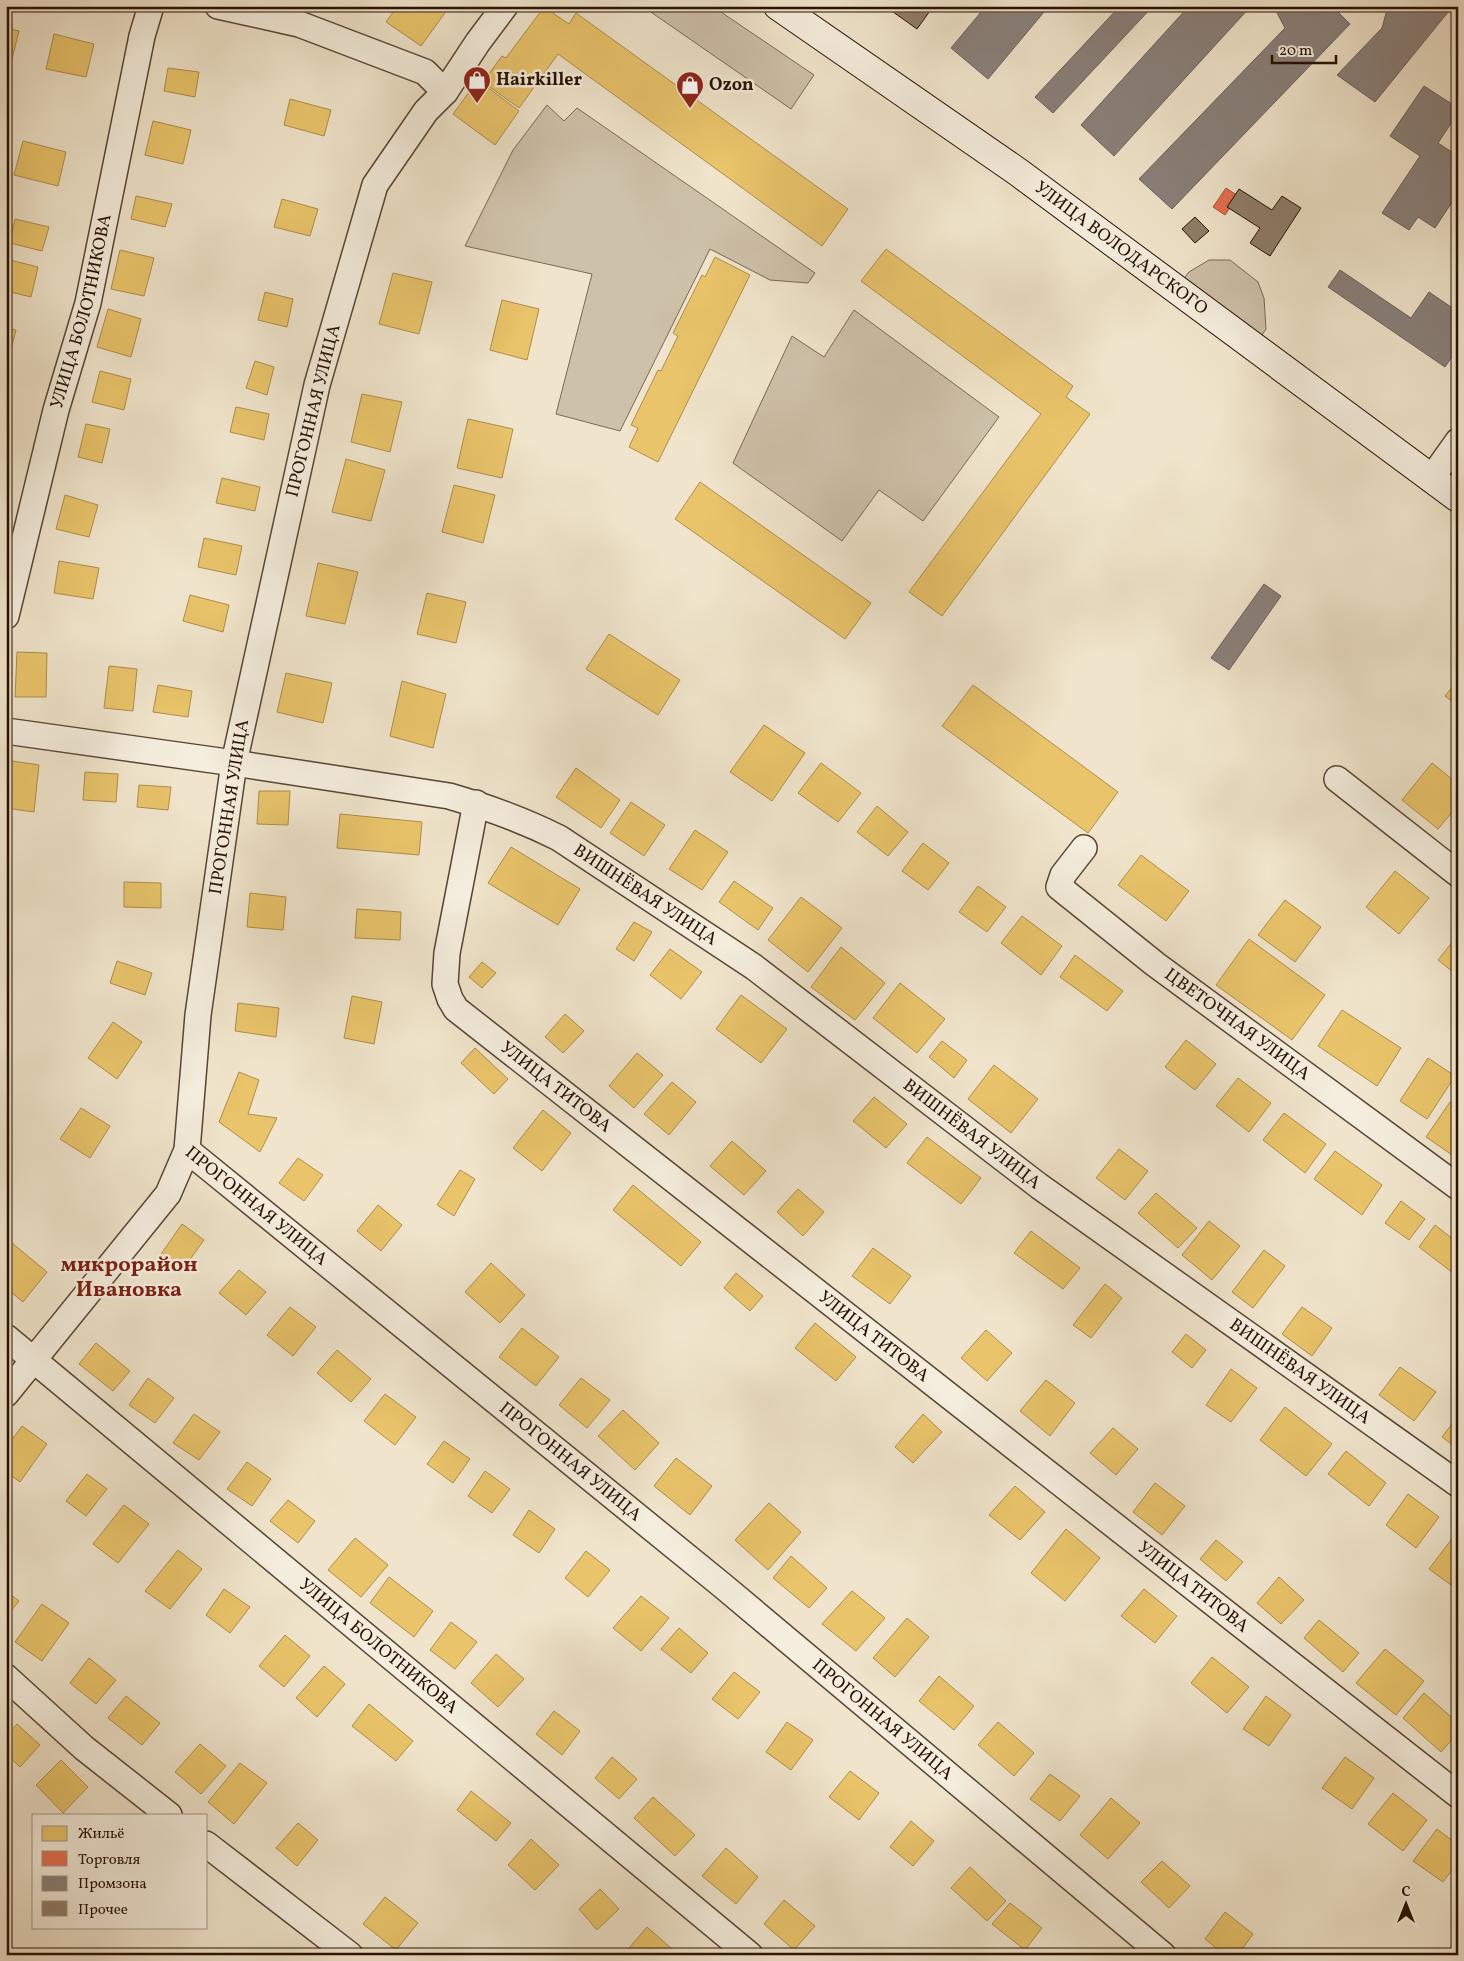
<svg xmlns="http://www.w3.org/2000/svg" width="1464" height="1961" font-family="Vollkorn,serif">
  <rect width="100%" height="100%" fill="#f0e5cc"/>
  <filter id="stains"><feTurbulence type="fractalNoise" baseFrequency=".004" numOctaves="4"/><feColorMatrix values="0 0 0 0 .2 0 0 0 0 .09 0 0 0 0 .02 0 0 0 .5 -.17"/></filter>
  <radialGradient id="worn" r=".72"><stop offset=".6" stop-color="#630" stop-opacity="0"/><stop offset="1" stop-color="#630" stop-opacity=".3"/></radialGradient>
  <g fill="#cec1aa" stroke="#7a6956">
    <path d="M646 6H712L814 75 791 109 645 8Z"/>
    <path d="M547 105 564 121 577 108 815 273 808 283 770 280 710 249 620 431 556 414 592 274 465 246 513 150Z"/>
    <path d="M1209 260H1230L1258 282 1264 298 1266 329 1260 338 1181 282 1189 272Z"/>
    <path d="M854 310 999 417 923 521 879 490 842 541 733 463 792 336 824 357Z"/>
  </g>
  <g fill="#e9c46a" stroke="#ae8e4b">
    <path d="M403 6H450L421 46 386 22 396 8 399 11Z"/>
    <path d="M544 7 569 24 576 13 848 209 822 246 558 54 519 108 483 82 502 56 506 58Z"/>
    <path d="M6 28 19 31 11 63 6 61Z"/>
    <path d="M54 34 94 44 86 77 46 69Z"/>
    <path d="M168 68 199 72 195 97 164 91Z"/>
    <path d="M478 80 519 111 495 145 453 114Z"/>
    <path d="M290 99 331 110 324 136 284 125Z"/>
    <path d="M153 121 191 130 183 164 145 155Z"/>
    <path d="M23 141 66 152 58 186 14 175Z"/>
    <path d="M136 196 172 204 165 227 131 219Z"/>
    <path d="M282 199 318 209 310 236 274 227Z"/>
    <path d="M15 219 49 227 42 251 10 243Z"/>
    <path d="M886 249 1073 386 1066 397 1090 414 942 616 909 592 1041 414 861 281Z"/>
    <path d="M120 250 154 258 144 296 111 289Z"/>
    <path d="M715 257 750 275 658 462 629 447 638 428 631 425 658 370 661 371 678 336 673 333 702 275 705 277Z"/>
    <path d="M6 259 38 267 31 297 6 291Z"/>
    <path d="M393 273 432 282 419 334 379 324Z"/>
    <path d="M265 292 293 299 287 327 258 320Z"/>
    <path d="M502 300 539 309 527 360 490 350Z"/>
    <path d="M108 309 141 319 131 357 97 347Z"/>
    <path d="M6 328 16 330 9 358H6Z"/>
    <path d="M255 361 274 367 267 395 246 388Z"/>
    <path d="M100 371 131 379 124 410 92 402Z"/>
    <path d="M362 394 402 402 390 452 351 442Z"/>
    <path d="M236 407 269 414 264 440 230 432Z"/>
    <path d="M468 419 513 429 502 478 457 468Z"/>
    <path d="M86 424 110 429 102 463 78 457Z"/>
    <path d="M346 459 385 470 371 521 332 512Z"/>
    <path d="M222 478 260 487 255 511 216 503Z"/>
    <path d="M700 482 871 603 845 639 675 519Z"/>
    <path d="M454 485 495 495 483 543 442 532Z"/>
    <path d="M65 495 98 505 89 537 56 529Z"/>
    <path d="M204 538 242 546 236 575 198 567Z"/>
    <path d="M59 561 99 568 93 599 54 593Z"/>
    <path d="M318 563 358 572 345 624 306 616Z"/>
    <path d="M427 593 466 602 456 643 417 634Z"/>
    <path d="M190 595 229 605 223 632 183 621Z"/>
    <path d="M609 634 680 680 658 715 586 669Z"/>
    <path d="M17 652 47 653 46 697H15Z"/>
    <path d="M109 666 137 669 133 711 104 708Z"/>
    <path d="M286 673 332 683 323 723 277 712Z"/>
    <path d="M1458 680V706L1445 696Z"/>
    <path d="M402 681 446 694 433 748 390 736Z"/>
    <path d="M158 685 192 691 188 717 153 712Z"/>
    <path d="M973 685 1118 792 1088 833 942 726Z"/>
    <path d="M764 725 805 753 772 801 730 772Z"/>
    <path d="M6 760 39 765 34 812 6 808Z"/>
    <path d="M821 763 861 793 838 822 798 793Z"/>
    <path d="M1432 763 1458 784V805L1438 829 1402 800Z"/>
    <path d="M576 768 620 800 601 828 556 797Z"/>
    <path d="M85 772 118 774 116 802 83 800Z"/>
    <path d="M139 785 171 787 168 810 137 807Z"/>
    <path d="M259 791H290L288 825 257 824Z"/>
    <path d="M631 802 665 825 644 856 610 833Z"/>
    <path d="M877 806 908 832 888 856 857 832Z"/>
    <path d="M340 814 422 822 419 855 337 848Z"/>
    <path d="M695 830 728 852 702 890 669 869Z"/>
    <path d="M923 843 949 863 928 890 902 871Z"/>
    <path d="M511 847 580 889 558 925 488 883Z"/>
    <path d="M1141 855 1189 891 1166 921 1118 885Z"/>
    <path d="M1395 871 1429 898 1399 934 1366 907Z"/>
    <path d="M734 881 773 908 758 930 719 902Z"/>
    <path d="M124 882 161 883V908L124 907Z"/>
    <path d="M978 886 1006 907 987 932 959 912Z"/>
    <path d="M250 893 286 897 283 930 247 927Z"/>
    <path d="M801 897 842 928 808 972 768 940Z"/>
    <path d="M1285 900 1321 927 1295 962 1258 935Z"/>
    <path d="M357 909 401 912 400 940 355 938Z"/>
    <path d="M1022 916 1062 946 1041 975 1001 943Z"/>
    <path d="M634 922 652 932 634 961 616 949Z"/>
    <path d="M1458 935V976L1438 960Z"/>
    <path d="M1249 939 1325 995 1292 1040 1216 985Z"/>
    <path d="M841 947 885 983 855 1020 811 987Z"/>
    <path d="M670 949 702 972 681 999 650 975Z"/>
    <path d="M1075 955 1123 991 1107 1011 1060 977Z"/>
    <path d="M117 961 152 973 145 995 110 983Z"/>
    <path d="M482 962 496 973 482 988 469 977Z"/>
    <path d="M900 983 945 1019 917 1053 873 1018Z"/>
    <path d="M741 995 787 1029 761 1063 716 1029Z"/>
    <path d="M352 996 382 1002 374 1044 344 1038Z"/>
    <path d="M238 1003 279 1008 276 1037 235 1031Z"/>
    <path d="M1342 1010 1401 1048 1377 1086 1318 1046Z"/>
    <path d="M565 1014 584 1031 563 1053 545 1037Z"/>
    <path d="M113 1022 142 1042 117 1079 88 1058Z"/>
    <path d="M1186 1040 1216 1064 1195 1090 1165 1067Z"/>
    <path d="M942 1041 967 1060 954 1078 929 1057Z"/>
    <path d="M475 1048 508 1079 494 1094 461 1063Z"/>
    <path d="M637 1053 663 1075 634 1108 609 1086Z"/>
    <path d="M1428 1058 1455 1076 1427 1119 1400 1101Z"/>
    <path d="M994 1065 1038 1099 1011 1133 968 1099Z"/>
    <path d="M239 1072 259 1080 248 1114 277 1118 260 1152 219 1122Z"/>
    <path d="M1238 1078 1271 1103 1249 1132 1216 1106Z"/>
    <path d="M672 1082 696 1102 669 1135 644 1114Z"/>
    <path d="M874 1097 907 1124 886 1148 853 1121Z"/>
    <path d="M1450 1102 1458 1107V1159L1426 1137Z"/>
    <path d="M81 1108 110 1126 90 1158 60 1139Z"/>
    <path d="M543 1110 571 1133 542 1171 513 1148Z"/>
    <path d="M1284 1113 1326 1144 1305 1173 1263 1140Z"/>
    <path d="M927 1137 981 1178 961 1204 907 1163Z"/>
    <path d="M732 1141 766 1171 744 1195 710 1166Z"/>
    <path d="M1119 1149 1148 1171 1125 1200 1096 1178Z"/>
    <path d="M1335 1151 1382 1185 1362 1215 1314 1179Z"/>
    <path d="M298 1158 323 1175 304 1201 279 1183Z"/>
    <path d="M460 1170 475 1179 454 1216 437 1205Z"/>
    <path d="M633 1185 701 1242 681 1266 613 1210Z"/>
    <path d="M798 1189 824 1212 803 1236 777 1212Z"/>
    <path d="M1156 1193 1197 1228 1178 1248 1138 1213Z"/>
    <path d="M1401 1201 1425 1219 1409 1240 1385 1223Z"/>
    <path d="M378 1205 402 1225 381 1251 357 1231Z"/>
    <path d="M1209 1221 1240 1246 1212 1280 1182 1255Z"/>
    <path d="M182 1224 204 1240 181 1272 159 1257Z"/>
    <path d="M1435 1225 1458 1243V1267L1453 1273 1419 1247Z"/>
    <path d="M1031 1231 1080 1268 1063 1289 1014 1253Z"/>
    <path d="M12 1243 47 1272 23 1302 6 1288V1251Z"/>
    <path d="M873 1248 911 1276 890 1304 852 1276Z"/>
    <path d="M1264 1250 1285 1266 1253 1308 1232 1292Z"/>
    <path d="M491 1263 525 1295 500 1323 465 1292Z"/>
    <path d="M239 1270 266 1292 246 1315 219 1293Z"/>
    <path d="M736 1273 763 1296 750 1311 724 1288Z"/>
    <path d="M1105 1284 1122 1298 1091 1338 1073 1325Z"/>
    <path d="M290 1307 316 1327 293 1356 267 1335Z"/>
    <path d="M1302 1307 1332 1328 1312 1356 1282 1334Z"/>
    <path d="M815 1323 856 1357 836 1381 795 1348Z"/>
    <path d="M522 1328 559 1357 536 1386 499 1357Z"/>
    <path d="M986 1330 1012 1353 987 1381 961 1358Z"/>
    <path d="M1186 1334 1206 1350 1192 1368 1172 1352Z"/>
    <path d="M96 1343 130 1371 113 1391 79 1364Z"/>
    <path d="M337 1350 371 1379 351 1402 317 1373Z"/>
    <path d="M1400 1367 1436 1392 1414 1421 1379 1395Z"/>
    <path d="M1231 1369 1257 1388 1231 1422 1206 1405Z"/>
    <path d="M148 1378 174 1398 155 1423 129 1405Z"/>
    <path d="M581 1378 610 1400 587 1428 559 1405Z"/>
    <path d="M1046 1380 1075 1403 1050 1436 1020 1411Z"/>
    <path d="M385 1394 416 1417 395 1445 364 1421Z"/>
    <path d="M1285 1407 1332 1444 1306 1476 1260 1440Z"/>
    <path d="M623 1410 659 1443 635 1470 598 1436Z"/>
    <path d="M194 1414 220 1432 199 1460 173 1443Z"/>
    <path d="M923 1414 942 1432 913 1463 895 1447Z"/>
    <path d="M1455 1420 1458 1421V1449L1442 1437Z"/>
    <path d="M22 1426 47 1444 20 1482 6 1472V1448Z"/>
    <path d="M1113 1428 1138 1449 1116 1475 1090 1453Z"/>
    <path d="M444 1441 470 1459 453 1483 427 1464Z"/>
    <path d="M1346 1451 1386 1483 1369 1506 1328 1474Z"/>
    <path d="M676 1458 712 1486 690 1515 654 1486Z"/>
    <path d="M247 1462 271 1479 252 1506 227 1489Z"/>
    <path d="M485 1471 510 1489 492 1513 468 1496Z"/>
    <path d="M87 1474 107 1489 86 1516 66 1501Z"/>
    <path d="M1155 1483 1185 1506 1162 1535 1133 1512Z"/>
    <path d="M1015 1486 1045 1512 1020 1540 989 1515Z"/>
    <path d="M1408 1494 1439 1517 1416 1548 1386 1525Z"/>
    <path d="M288 1500 315 1521 298 1543 270 1521Z"/>
    <path d="M769 1503 801 1532 768 1570 735 1540Z"/>
    <path d="M124 1505 149 1524 118 1563 93 1544Z"/>
    <path d="M529 1510 555 1529 539 1553 513 1535Z"/>
    <path d="M1066 1529 1100 1558 1065 1601 1031 1573Z"/>
    <path d="M1457 1532 1458 1533V1590L1429 1569Z"/>
    <path d="M355 1538 388 1565 361 1597 328 1570Z"/>
    <path d="M1216 1540 1243 1562 1226 1581 1200 1559Z"/>
    <path d="M178 1550 202 1569 170 1609 145 1591Z"/>
    <path d="M586 1551 610 1570 588 1597 565 1578Z"/>
    <path d="M791 1556 827 1588 809 1608 773 1578Z"/>
    <path d="M389 1577 433 1611 414 1637 370 1603Z"/>
    <path d="M1279 1577 1304 1600 1281 1624 1257 1603Z"/>
    <path d="M224 1589 250 1607 230 1633 206 1615Z"/>
    <path d="M1144 1589 1177 1616 1155 1643 1121 1616Z"/>
    <path d="M6 1591 19 1601 6 1617Z"/>
    <path d="M852 1591 885 1618 856 1651 822 1624Z"/>
    <path d="M641 1596 669 1618 641 1651 613 1628Z"/>
    <path d="M42 1604 69 1623 42 1661 15 1642Z"/>
    <path d="M907 1618 929 1637 895 1677 873 1658Z"/>
    <path d="M1319 1620 1359 1653 1343 1672 1304 1638Z"/>
    <path d="M451 1622 477 1642 455 1669 430 1650Z"/>
    <path d="M679 1628 708 1653 691 1673 661 1649Z"/>
    <path d="M285 1635 310 1656 284 1687 259 1666Z"/>
    <path d="M1385 1649 1424 1681 1396 1715 1356 1683Z"/>
    <path d="M496 1654 524 1679 498 1707 471 1683Z"/>
    <path d="M1212 1657 1249 1687 1227 1713 1191 1683Z"/>
    <path d="M89 1658 116 1680 96 1704 70 1683Z"/>
    <path d="M324 1666 345 1684 317 1717 296 1698Z"/>
    <path d="M734 1672 760 1692 738 1719 712 1699Z"/>
    <path d="M939 1676 974 1706 954 1730 919 1701Z"/>
    <path d="M1424 1693 1458 1723V1733L1441 1752 1403 1718Z"/>
    <path d="M126 1696 160 1723 142 1745 108 1718Z"/>
    <path d="M1266 1696 1291 1715 1269 1746 1243 1729Z"/>
    <path d="M369 1704 413 1741 396 1761 352 1726Z"/>
    <path d="M554 1711 580 1731 562 1755 536 1734Z"/>
    <path d="M787 1722 813 1740 791 1770 766 1752Z"/>
    <path d="M998 1722 1034 1753 1014 1776 978 1745Z"/>
    <path d="M17 1724 40 1745 20 1767 6 1754V1736Z"/>
    <path d="M200 1744 226 1766 201 1794 175 1772Z"/>
    <path d="M612 1757 637 1779 619 1799 595 1778Z"/>
    <path d="M1345 1757 1374 1778 1352 1809 1322 1788Z"/>
    <path d="M61 1760 88 1787 63 1813 36 1785Z"/>
    <path d="M240 1763 267 1783 234 1824 208 1802Z"/>
    <path d="M850 1771 879 1793 859 1820 829 1797Z"/>
    <path d="M1050 1774 1080 1796 1060 1821 1030 1799Z"/>
    <path d="M471 1791 511 1823 496 1841 457 1810Z"/>
    <path d="M1393 1793 1427 1820 1403 1851 1368 1824Z"/>
    <path d="M653 1797 695 1835 675 1856 634 1818Z"/>
    <path d="M1111 1798 1140 1823 1108 1859 1080 1835Z"/>
    <path d="M911 1821 934 1841 913 1866 890 1847Z"/>
    <path d="M298 1823 318 1840 297 1866 276 1848Z"/>
    <path d="M1437 1829 1458 1845V1862L1443 1882 1413 1861Z"/>
    <path d="M531 1839 559 1865 535 1890 508 1865Z"/>
    <path d="M726 1848 758 1877 736 1904 702 1876Z"/>
    <path d="M1162 1861 1190 1886 1169 1908 1141 1882Z"/>
    <path d="M970 1867 1006 1901 987 1921 951 1888Z"/>
    <path d="M600 1889 619 1909 597 1930 579 1909Z"/>
    <path d="M385 1897 418 1923 396 1950 363 1924Z"/>
    <path d="M784 1900 815 1926 794 1950 764 1924Z"/>
    <path d="M1010 1903 1042 1928 1025 1950 992 1924Z"/>
    <path d="M1225 1912 1253 1934 1238 1955H1225L1205 1939Z"/>
    <path d="M647 1927 679 1955H623Z"/>
  </g>
  <path fill="#e76f51" stroke="#ad5339" d="M1226 188 1238 196 1225 215 1213 207Z"/>
  <g fill="#8a817c" stroke="#6c5f57">
    <path d="M986 6H1049L988 79 951 48Z"/>
    <path d="M1120 6H1153L1053 113 1035 97Z"/>
    <path d="M1189 6H1251L1114 156 1081 125Z"/>
    <path d="M1281 6H1343L1338 12 1350 24 1172 209 1139 179 1285 28 1276 11Z"/>
    <path d="M1388 6H1453L1375 102 1337 75 1382 28Z"/>
    <path d="M1424 86 1458 108V113L1438 143 1458 156V193L1435 228 1418 217 1409 230 1382 213 1420 156 1390 136Z"/>
    <path d="M1340 270 1411 318 1429 292 1454 309 1458 304V348L1445 367 1328 287Z"/>
    <path d="M1264 584 1281 596 1229 670 1211 658Z"/>
  </g>
  <g fill="#8f7f6b" stroke="#261102">
    <path d="M891 6H929L932 8 917 29 889 9Z"/>
    <path d="M1239 189 1272 210 1282 196 1301 208 1270 256 1250 243 1260 228 1227 207Z"/>
    <path d="M1195 217 1209 231 1195 243 1182 229Z"/>
  </g>
  <g fill="none" stroke-linecap="round" stroke-linejoin="round">
    <g stroke="#584634" stroke-width="28">
      <g id="street">
        <path d="M218 6 299 24 425 72 445 92"/>
        <path id="s1" d="M505 6 478 42 445 92 426 111 375 185 317 385 234 763 198 1015 187 1150 723 1586 1163 1955"/>
        <path d="M1431 479 1458 441"/>
        <path id="s2" d="M6 616 56 410 88 303 142 36 151 6"/>
        <path id="s3" d="M6 731 234 763 449 796C487 807 523 820 559 838L754 967 1039 1186 1458 1484"/>
        <path d="M1337 779 1458 874"/>
        <path id="s4" d="M476 803 447 953 445 984 450 999 456 1009 1458 1795"/>
        <path id="s5" d="M1084 848 1063 875 1059 887 1155 964 1458 1187"/>
        <path id="s6" d="M6 1337 750 1955"/>
        <path d="M6 1394 168 1194 187 1150"/>
        <path d="M6 1677 84 1748 169 1815"/>
        <path d="M206 1844 350 1955"/>
      </g>
    </g>
    <g stroke="#261102" stroke-width="30">
      <g id="secondary">
        <path id="s7" d="M778 6 1018 172 1458 498"/>
      </g>
    </g>
    <use href="#street" stroke="#f5eede" stroke-width="25"/>
    <use href="#secondary" stroke="#f5eede" stroke-width="28"/>
  </g>
  <defs>
    <g id="shop-pin" transform="scale(1.4375)"><path d="M0 17L-7.5 6A9.5 9.5 0 1 1 7.5 6Z" fill="#8f2418" stroke="#f5eede"/><path d="M-5-2.5h2.3a2.7 3.5 0 0 1 5.4 0H5L5.5 6h-11ZM-1.5-2.5h3a1.5 2.3 0 0 0-3 0Z" fill="#fff"/></g>
  </defs>
  <g fill-rule="evenodd">
    <use href="#shop-pin" x="477" y="80"/>
    <use href="#shop-pin" x="690" y="85"/>
  </g>
  <g text-anchor="middle" dominant-baseline="central" stroke-width="5" stroke-linejoin="round" paint-order="stroke">
    <g font-size="18" font-weight="bold" fill="#261102" stroke="#f5eede" text-anchor="start">
      <text x="496" y="80">Hairkiller</text>
      <text x="709" y="85">Ozon</text>
    </g>
    <g font-size="18" fill="#261102" stroke="#f5eede">
      <text stroke="none"><textPath href="#s7" startOffset="420">УЛИЦА ВОЛОДАРСКОГО</textPath></text>
      <text stroke="none"><textPath href="#s2" startOffset="314">УЛИЦА БОЛОТНИКОВА</textPath></text>
      <text transform="translate(314 411) rotate(-76)">ПРОГОННАЯ УЛИЦА</text>
      <text transform="translate(230 807) rotate(-81)">ПРОГОННАЯ УЛИЦА</text>
      <text stroke="none"><textPath href="#s3" startOffset="669">ВИШНЁВАЯ УЛИЦА</textPath></text>
      <text stroke="none"><textPath href="#s5" startOffset="272">ЦВЕТОЧНАЯ УЛИЦА</textPath></text>
      <text stroke="none"><textPath href="#s4" startOffset="338">УЛИЦА ТИТОВА</textPath></text>
      <text stroke="none"><textPath href="#s3" startOffset="1074">ВИШНЁВАЯ УЛИЦА</textPath></text>
      <text stroke="none"><textPath href="#s1" startOffset="1296">ПРОГОННАЯ УЛИЦА</textPath></text>
      <text stroke="none"><textPath href="#s4" startOffset="742">УЛИЦА ТИТОВА</textPath></text>
      <text stroke="none"><textPath href="#s3" startOffset="1479">ВИШНЁВАЯ УЛИЦА</textPath></text>
      <text stroke="none"><textPath href="#s1" startOffset="1701">ПРОГОННАЯ УЛИЦА</textPath></text>
      <text stroke="none"><textPath href="#s4" startOffset="1148">УЛИЦА ТИТОВА</textPath></text>
      <text stroke="none"><textPath href="#s6" startOffset="484">УЛИЦА БОЛОТНИКОВА</textPath></text>
      <text stroke="none"><textPath href="#s1" startOffset="2106">ПРОГОННАЯ УЛИЦА</textPath></text>
    </g>
    <g font-size="22" font-weight="bold" fill="#7a1f14" stroke="#f5eede">
      <text x="129" y="1265">микрорайон<tspan x="129" dy="25">Ивановка</tspan></text>
    </g>
  </g>
  <rect width="1464" height="1961" fill="none" stroke="#f0e5cc" stroke-width="25"/>
  <rect x="8" y="8" width="1449" height="1946" fill="none" stroke="#261102" stroke-width="2.5"/>
  <rect x="12" y="12" width="1439" height="1936" fill="none" stroke="#261102"/>
  <rect x="32" y="1814" width="175" height="115" fill="#f5eede" stroke="#a29686"/>
  <rect x="42" y="1826" width="25" height="15" fill="#e9c46a" stroke="#a29686"/>
  <text x="78" y="1838" font-size="15" fill="#261102">Жильё</text>
  <rect x="42" y="1851" width="25" height="15" fill="#e76f51" stroke="#a29686"/>
  <text x="78" y="1864" font-size="15" fill="#261102">Торговля</text>
  <rect x="42" y="1876" width="25" height="15" fill="#8a817c" stroke="#a29686"/>
  <text x="78" y="1888" font-size="15" fill="#261102">Промзона</text>
  <rect x="42" y="1901" width="25" height="15" fill="#8f7f6b" stroke="#a29686"/>
  <text x="78" y="1914" font-size="15" fill="#261102">Прочее</text>
  <g transform="translate(1406 1904)" stroke="#f5eede" stroke-width="4" paint-order="stroke">
  <path d="M0-4L9 19L0 12L-9 19Z" fill="#261102"/>
  <text y="-8" font-size="14" font-weight="bold" text-anchor="middle" fill="#261102">С</text>
  </g>
  <path d="M1272 55v8h64v-8" fill="none" stroke="#261102" stroke-width="2.5"/>
  <text x="1279" y="55" font-size="15" fill="#261102" stroke="#f5eede" stroke-width="4" paint-order="stroke">20 m</text>
  <rect width="100%" height="100%" filter="url(#stains)"/>
  <rect width="100%" height="100%" fill="url(#worn)"/>
</svg>
